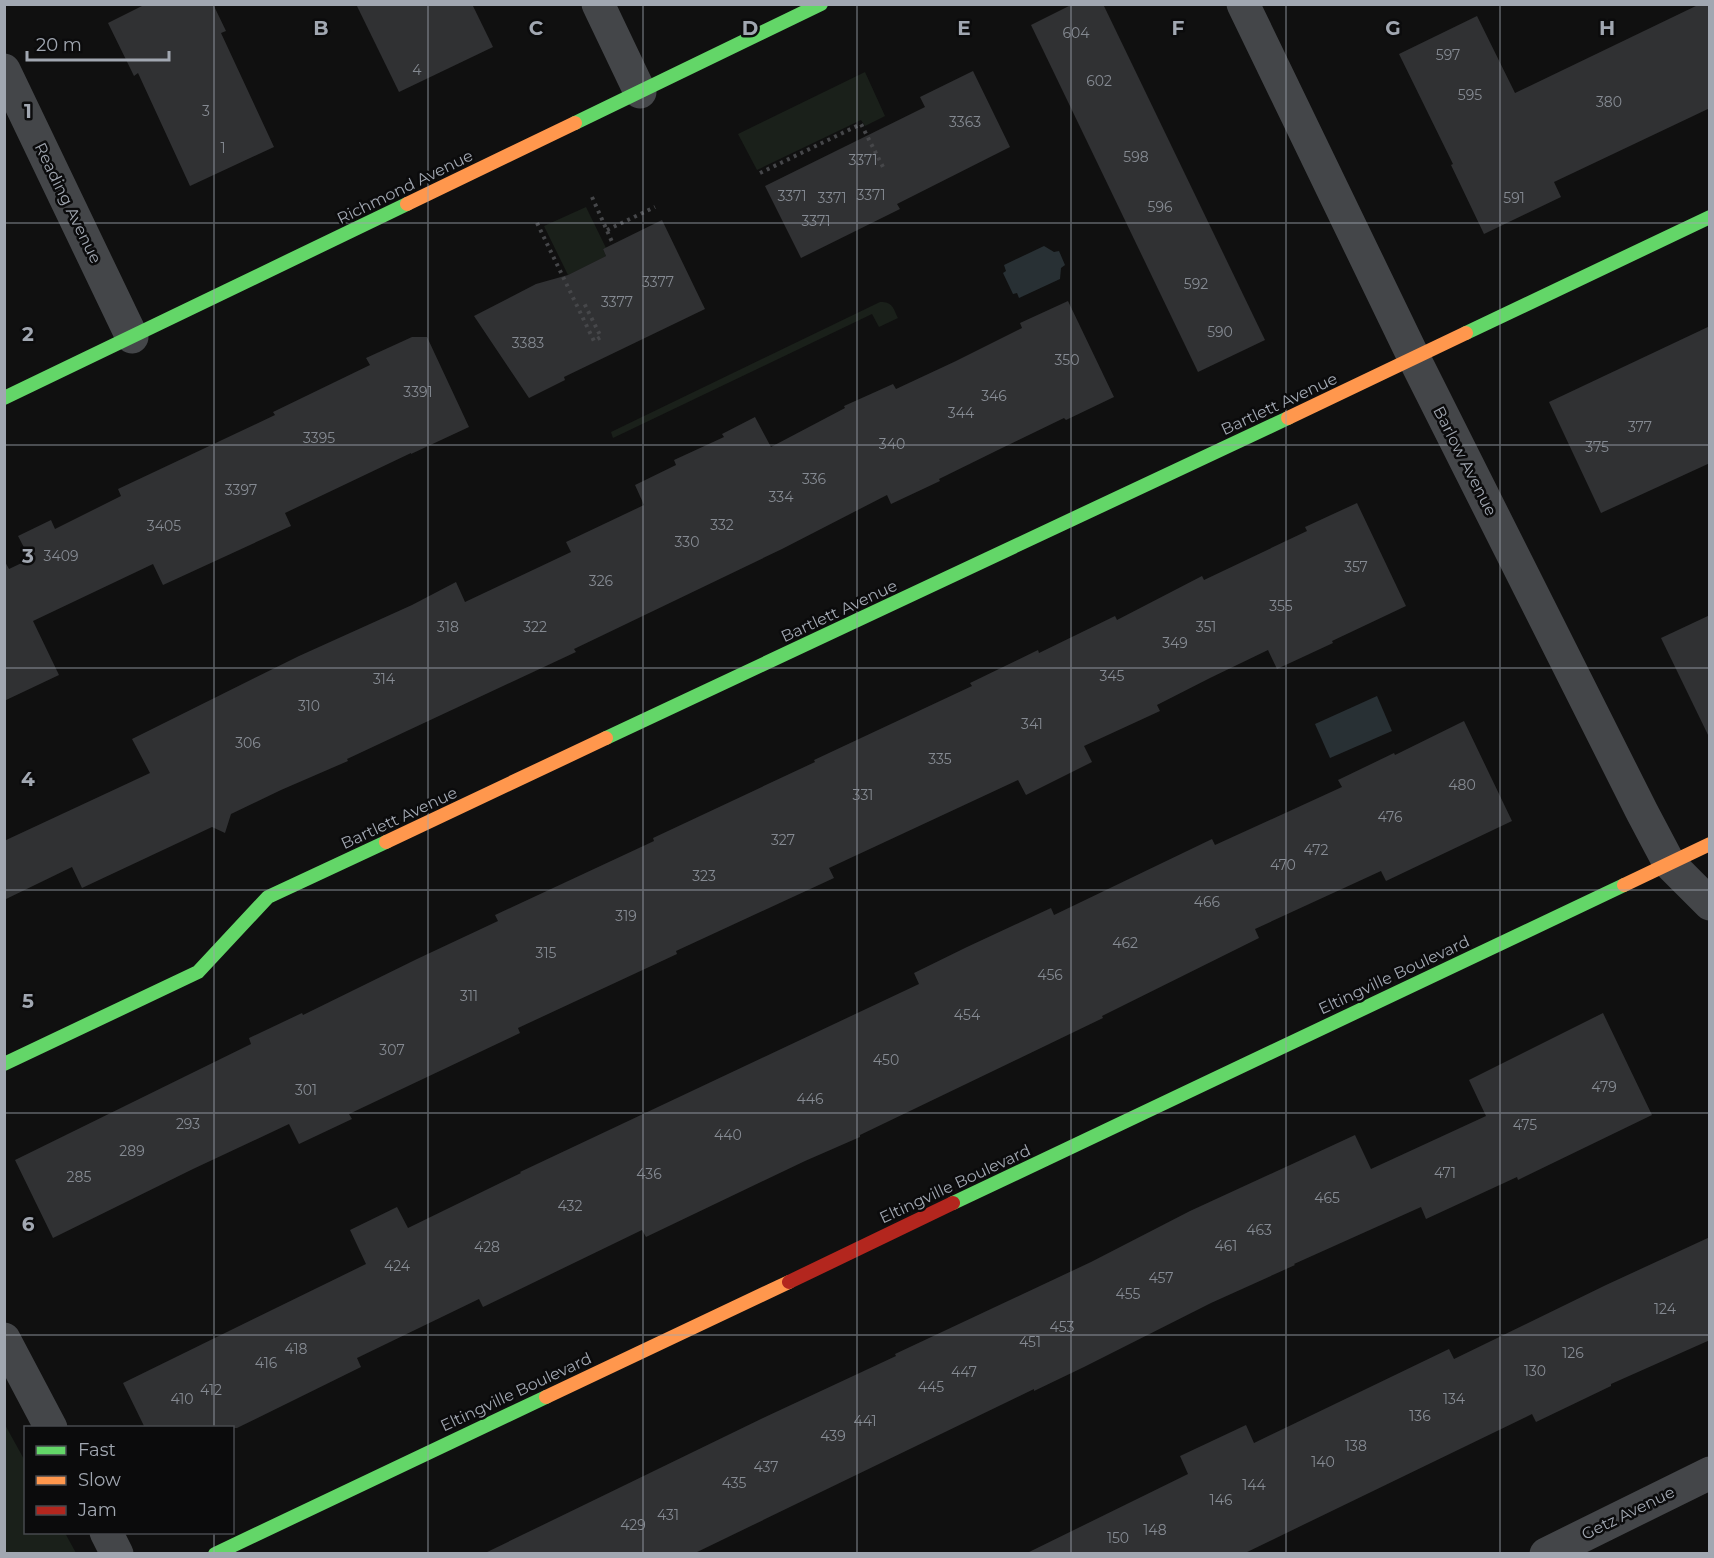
<svg xmlns="http://www.w3.org/2000/svg" width="1714" height="1558" font-family="Montserrat,sans-serif">
  <rect width="100%" height="100%" fill="#101010"/>
  <g fill="#1a201a">
    <path d="M865 72 885 116 865 126 861 120 757 170 738 134Z"/>
    <path d="M586 207 606 248 603 249 606 256 568 275 544 226Z"/>
    <path d="M880 302C893 302 893 308 898 318L879 327 872 314 613 438 611 432Z"/>
    <path d="M4 1423 25 1461 26 1532 65 1533 76 1553H5Z"/>
  </g>
  <g fill="#283034">
    <path d="M1044 246 1054 252 1059 251 1065 265 1061 268 1060 279 1019 298 1017 293 1013 294 1003 273 1006 271 1004 265Z"/>
    <path d="M1377 696 1392 731 1330 758 1315 724Z"/>
  </g>
  <g fill="#303133">
    <path d="M146 4H213L226 31 221 33 274 147 190 186 138 73 134 76 108 23Z"/>
    <path d="M356 4H472L493 47 399 92Z"/>
    <path d="M1073 4H1103L1265 340 1198 372 1031 25Z"/>
    <path d="M1700 4H1710V108L1554 182 1561 197 1484 234 1451 165 1453 164 1399 54 1477 16 1515 93Z"/>
    <path d="M973 71 1010 147 897 204 900 209 801 258 765 186 925 107 920 97Z"/>
    <path d="M662 220 705 309 564 377 565 380 529 398 474 316 536 284 568 275 606 256 603 249Z"/>
    <path d="M1068 301 1114 397 1066 420 1064 418 1000 449 939 479 940 481 891 504 887 495 782 549 574 649 576 652 347 759 348 761 281 790 231 814 225 833 212 827 82 888 72 867 4 900V841L150 773 132 739 299 656 412 605 456 582 465 602 571 552 566 542 644 505 635 485 676 465 674 460 724 437 722 434 755 417 771 447 845 408 844 406 893 384 896 389 956 361 1022 328 1020 323Z"/>
    <path d="M1710 326V463L1601 513 1549 402Z"/>
    <path d="M412 337H427L469 427 411 454V453L285 513 291 526 163 585 153 564 33 621 59 675 4 701V560L9 569 30 559 18 536 51 520 55 529 121 496 118 489 275 415 273 412 370 365 366 358Z"/>
    <path d="M1357 503 1406 606 1332 641 1333 643 1277 669 1268 650 1210 678 1157 705 1160 711 1084 746 1092 762 1026 795 1018 780 829 868 834 878 676 951 677 954 518 1028 520 1033 349 1114 352 1119 299 1144 289 1124 193 1169 53 1238 15 1160 251 1044 249 1038 302 1013 303 1015 417 959 498 921 495 915 654 841 653 838 815 762 814 760 972 686 970 683 1038 650 1039 653 1115 616 1117 620 1202 576 1204 580 1307 531 1305 527Z"/>
    <path d="M1710 615V739L1661 638Z"/>
    <path d="M1464 721 1512 821 1386 881 1381 871 1255 929 1259 938 1102 1016 1103 1018 860 1135V1137L805 1161 646 1237 642 1230 483 1307 479 1299 357 1358 361 1367 237 1428H145L123 1383 366 1264 350 1230 397 1207 408 1228 521 1173 520 1172 919 984 914 973 967 947 1051 908 1054 915 1212 839 1215 845 1342 787 1338 780 1394 753 1395 755Z"/>
    <path d="M1603 1013 1652 1115 1518 1180 1517 1177 1426 1219 1421 1207 1294 1264 1295 1265 1211 1303 1084 1367 1034 1391V1389L693 1554H483L763 1418 896 1356 895 1354 1091 1262 1190 1211 1355 1135 1371 1169 1486 1116 1469 1080Z"/>
    <path d="M1710 1237V1340L1611 1384V1386L1536 1422 1532 1414 1243 1554H1025L1188 1474 1180 1456 1246 1425 1254 1443 1449 1349 1454 1359 1606 1285Z"/>
  </g>
  <g fill="none" stroke-linecap="round" stroke-linejoin="round">
    <g stroke="#46474a" stroke-width="4" stroke-dasharray="3 4.5" stroke-linecap="butt">
      <path d="M760 173 861 124 883 167 880 168"/>
      <path d="M592 197 613 244"/>
      <path d="M537 223 594 341 601 337 584 303"/>
      <path d="M607 230 655 207"/>
    </g>
    <g stroke="#444649" stroke-width="33">
      <path d="M598 4 640 92"/>
      <path d="M1243 4 1414 358 1642 812 1669 863 1710 904"/>
      <path d="M4 70 132 337"/>
      <path d="M4 1339 51 1428"/>
      <path d="M106 1532 117 1554"/>
      <path d="M1546 1554 1710 1473"/>
    </g>
    <g stroke="#63d668" stroke-width="14">
      <path d="M575 123 821 4"/>
      <path d="M1466 333 1710 217"/>
      <path d="M4 398 407 204"/>
      <path d="M606 738 1288 418"/>
      <path d="M4 1064 198 972 268 897 386 842"/>
      <path d="M953 1203 1624 885"/>
      <path d="M215 1554 546 1397"/>
    </g>
    <g stroke="#ff974d" stroke-width="14">
      <path d="M407 204 575 123"/>
      <path d="M1288 418 1466 333"/>
      <path d="M386 842 606 738"/>
      <path d="M1624 885 1710 844"/>
      <path d="M546 1397 789 1282"/>
    </g>
    <path stroke="#b3261e" stroke-width="14" d="M789 1282 953 1203"/>
  </g>
  <path fill="none" stroke="#a1a7b1" stroke-width="1.5" stroke-opacity="0.55" d="M214 4V1428M428 4V1554M643 4V1554M857 4V1554M1071 4V1554M1286 4V1554M1500 4V1554M4 223H1710M4 445H1710M4 668H1710M4 890H1710M4 1113H1710M4 1335H1710M214 1532V1554"/>
  <g text-anchor="middle" dominant-baseline="central" stroke-width="5" stroke-linejoin="round" paint-order="stroke">
    <g font-size="14" fill="#858a92">
      <text x="1076" y="33">604</text>
      <text x="1448" y="55">597</text>
      <text x="417" y="70">4</text>
      <text x="1099" y="81">602</text>
      <text x="1470" y="95">595</text>
      <text x="1609" y="102">380</text>
      <text x="206" y="111">3</text>
      <text x="965" y="122">3363</text>
      <text x="223" y="148">1</text>
      <text x="1136" y="157">598</text>
      <text x="863" y="160">3371</text>
      <text x="871" y="195">3371</text>
      <text x="792" y="196">3371</text>
      <text x="832" y="198">3371</text>
      <text x="1514" y="198">591</text>
      <text x="1160" y="207">596</text>
      <text x="816" y="221">3371</text>
      <text x="658" y="282">3377</text>
      <text x="1196" y="284">592</text>
      <text x="617" y="302">3377</text>
      <text x="1220" y="332">590</text>
      <text x="528" y="343">3383</text>
      <text x="1067" y="360">350</text>
      <text x="418" y="392">3391</text>
      <text x="994" y="396">346</text>
      <text x="961" y="413">344</text>
      <text x="1640" y="427">377</text>
      <text x="319" y="438">3395</text>
      <text x="892" y="444">340</text>
      <text x="1597" y="447">375</text>
      <text x="814" y="479">336</text>
      <text x="241" y="490">3397</text>
      <text x="781" y="497">334</text>
      <text x="722" y="525">332</text>
      <text x="164" y="526">3405</text>
      <text x="687" y="542">330</text>
      <text x="61" y="556">3409</text>
      <text x="1356" y="567">357</text>
      <text x="601" y="581">326</text>
      <text x="1281" y="606">355</text>
      <text x="448" y="627">318</text>
      <text x="535" y="627">322</text>
      <text x="1206" y="627">351</text>
      <text x="1175" y="643">349</text>
      <text x="1112" y="676">345</text>
      <text x="384" y="679">314</text>
      <text x="309" y="706">310</text>
      <text x="1032" y="724">341</text>
      <text x="248" y="743">306</text>
      <text x="940" y="759">335</text>
      <text x="1462" y="785">480</text>
      <text x="863" y="795">331</text>
      <text x="1390" y="817">476</text>
      <text x="783" y="840">327</text>
      <text x="1316" y="850">472</text>
      <text x="1283" y="865">470</text>
      <text x="704" y="876">323</text>
      <text x="1207" y="902">466</text>
      <text x="626" y="916">319</text>
      <text x="1125" y="943">462</text>
      <text x="546" y="953">315</text>
      <text x="1050" y="975">456</text>
      <text x="469" y="996">311</text>
      <text x="967" y="1015">454</text>
      <text x="392" y="1050">307</text>
      <text x="886" y="1060">450</text>
      <text x="1604" y="1087">479</text>
      <text x="306" y="1090">301</text>
      <text x="810" y="1099">446</text>
      <text x="188" y="1124">293</text>
      <text x="1525" y="1125">475</text>
      <text x="728" y="1135">440</text>
      <text x="132" y="1151">289</text>
      <text x="1445" y="1173">471</text>
      <text x="649" y="1174">436</text>
      <text x="79" y="1177">285</text>
      <text x="1327" y="1198">465</text>
      <text x="570" y="1206">432</text>
      <text x="1259" y="1230">463</text>
      <text x="1226" y="1246">461</text>
      <text x="487" y="1247">428</text>
      <text x="397" y="1266">424</text>
      <text x="1161" y="1278">457</text>
      <text x="1128" y="1294">455</text>
      <text x="1665" y="1309">124</text>
      <text x="1062" y="1327">453</text>
      <text x="1030" y="1342">451</text>
      <text x="296" y="1349">418</text>
      <text x="1573" y="1353">126</text>
      <text x="266" y="1363">416</text>
      <text x="1535" y="1371">130</text>
      <text x="964" y="1372">447</text>
      <text x="931" y="1387">445</text>
      <text x="211" y="1390">412</text>
      <text x="182" y="1399">410</text>
      <text x="1454" y="1399">134</text>
      <text x="1420" y="1416">136</text>
      <text x="865" y="1421">441</text>
      <text x="833" y="1436">439</text>
      <text x="1356" y="1446">138</text>
      <text x="1323" y="1462">140</text>
      <text x="766" y="1467">437</text>
      <text x="734" y="1483">435</text>
      <text x="1254" y="1485">144</text>
      <text x="1221" y="1500">146</text>
      <text x="668" y="1515">431</text>
      <text x="633" y="1525">429</text>
      <text x="1155" y="1530">148</text>
      <text x="1118" y="1538">150</text>
    </g>
    <g font-size="16" fill="#a1a7b1" stroke="#0b0b0c">
      <text transform="translate(405 187) rotate(-26)">Richmond Avenue</text>
      <text transform="translate(68 203) rotate(64)">Reading Avenue</text>
      <text transform="translate(1279 404) rotate(-25)">Bartlett Avenue</text>
      <text transform="translate(1465 461) rotate(63)">Barlow Avenue</text>
      <text transform="translate(839 611) rotate(-25)">Bartlett Avenue</text>
      <text transform="translate(399 818) rotate(-25)">Bartlett Avenue</text>
      <text transform="translate(1394 975) rotate(-25)">Eltingville Boulevard</text>
      <text transform="translate(955 1184) rotate(-25)">Eltingville Boulevard</text>
      <text transform="translate(516 1392) rotate(-25)">Eltingville Boulevard</text>
      <text transform="translate(1628 1513) rotate(-26)">Getz Avenue</text>
    </g>
  </g>
  <g font-size="20" text-anchor="middle" font-weight="bold" fill="#a1a7b1" stroke="#0b0b0c" stroke-width="5" stroke-linejoin="round" paint-order="stroke">
    <text x="321" y="35">B</text>
    <text x="536" y="35">C</text>
    <text x="750" y="35">D</text>
    <text x="964" y="35">E</text>
    <text x="1178" y="35">F</text>
    <text x="1393" y="35">G</text>
    <text x="1607" y="35">H</text>
    <text x="28" y="118">1</text>
    <text x="28" y="341">2</text>
    <text x="28" y="563">3</text>
    <text x="28" y="786">4</text>
    <text x="28" y="1008">5</text>
    <text x="28" y="1231">6</text>
  </g>
  <rect width="1714" height="1558" fill="none" stroke="#a1a7b1" stroke-width="12"/>
  <rect x="24" y="1426" width="210" height="108" fill="#0b0b0c" stroke="#47494e" stroke-width="1.5"/>
  <rect x="36" y="1446" width="30" height="9" fill="#63d668" stroke="#47494e" stroke-width="1.5"/>
  <text x="78" y="1456" font-size="18" fill="#a1a7b1">Fast</text>
  <rect x="36" y="1476" width="30" height="9" fill="#ff974d" stroke="#47494e" stroke-width="1.5"/>
  <text x="78" y="1486" font-size="18" fill="#a1a7b1">Slow</text>
  <rect x="36" y="1506" width="30" height="9" fill="#b3261e" stroke="#47494e" stroke-width="1.5"/>
  <text x="78" y="1516" font-size="18" fill="#a1a7b1">Jam</text>
  <path d="M27 51v9h142v-9" fill="none" stroke="#a1a7b1" stroke-width="3"/>
  <text x="36" y="51" font-size="18" fill="#a1a7b1" stroke="#0b0b0c" stroke-width="4.5" paint-order="stroke">20 m</text>
</svg>
